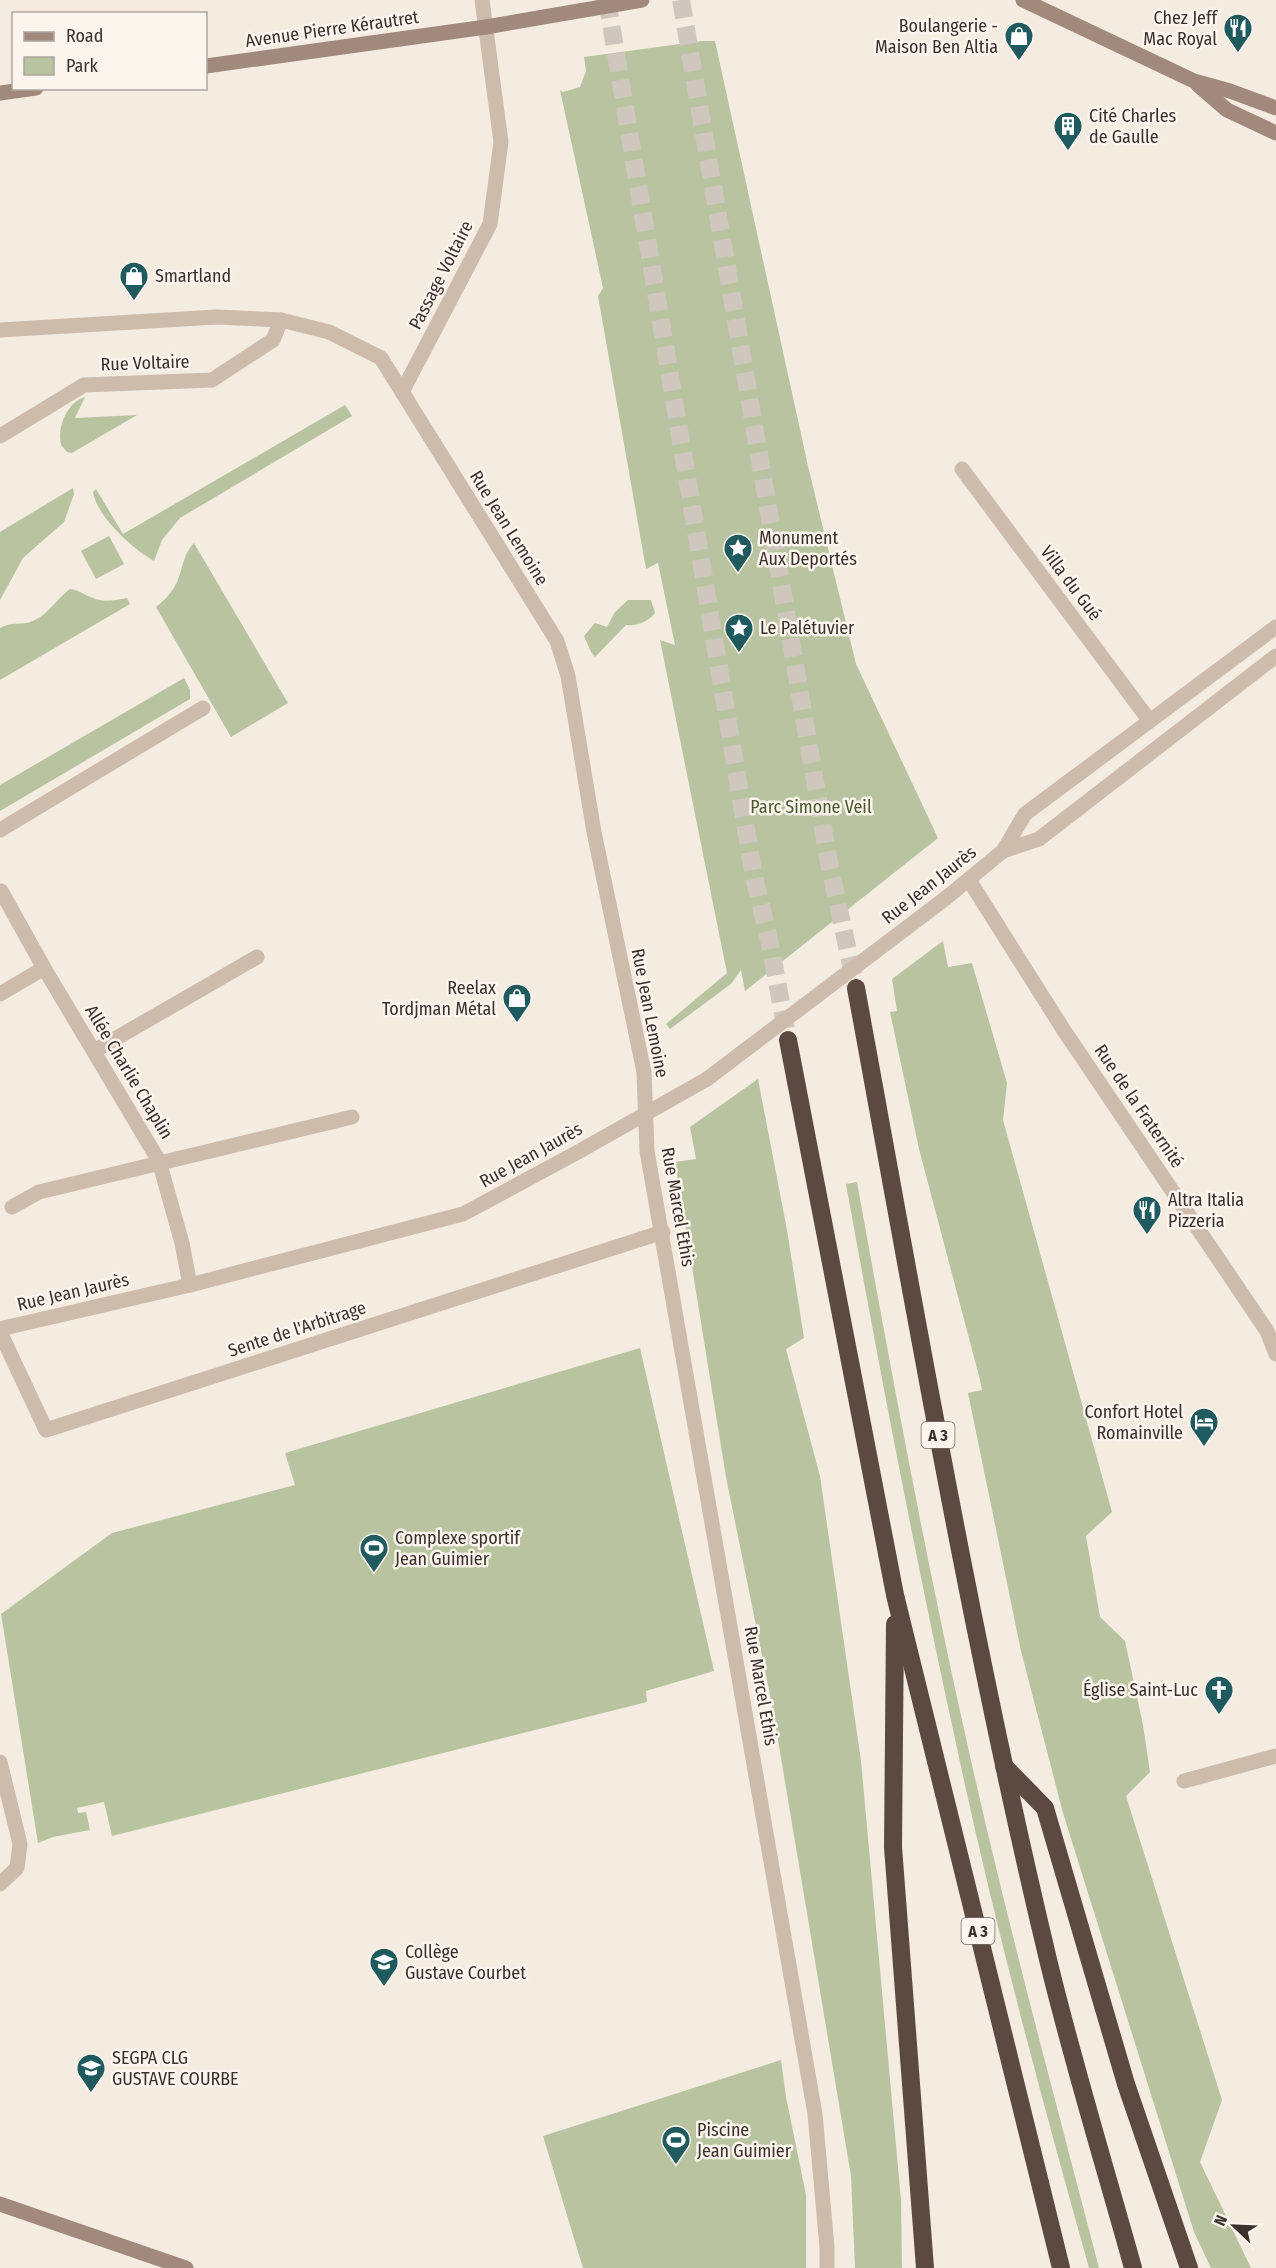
<svg xmlns="http://www.w3.org/2000/svg" width="1276" height="2268" font-family="'Fira Sans Condensed',sans-serif">
  <rect width="100%" height="100%" fill="#f4ebe1"/>
  <g fill="#b8c4a0">
    <path d="M702 41H715L808 466 856 664 938 838 745 991 741 970 731 984 670 1029 666 1024 727 973 660 640 675 645 658 563 646 569 598 296 603 288 560 90 563 92 580 87 586 71 584 57Z"/>
    <path d="M85 397 75 418 137 415 72 453 67 452 61 445C57 427 67 402 85 397Z"/>
    <path d="M345 405 352 416 180 518 162 540 154 561C133 549 97 517 93 492L96 489 123 534Z"/>
    <path d="M73 488 74 494 64 522 23 558 0 600V532Z"/>
    <path d="M109 536 124 564 96 579 81 551Z"/>
    <path d="M194 543 288 703 231 737 156 607C165 600 172 592 177 582 183 568 183 554 194 543Z"/>
    <path d="M70 589C79 590 84 595 93 598 103 603 116 600 127 598L130 604 0 680V628C11 621 22 626 33 621 49 614 56 599 70 589Z"/>
    <path d="M628 600H651L655 613C648 622 637 626 626 625L595 657 591 652 584 636 595 623 607 627 615 612Z"/>
    <path d="M184 678 190 690V699L0 811V785Z"/>
    <path d="M943 941 948 967 972 963 1007 1083 1003 1120 1112 1512 1086 1536 1100 1617 1125 1641 1143 1725 1150 1772 1126 1796 1222 2100 1200 2162 1251 2268H1211L1194 2232 1063 1813 1021 1651 968 1393 982 1390 979 1376 919 1149 890 1012 897 1011 892 979Z"/>
    <path d="M758 1079 787 1230 804 1338 786 1349 820 1476 861 1761 901 2200 902 2268H855L851 2176 773 1710 726 1477 675 1162 696 1159 690 1127Z"/>
    <path d="M857 1182C891 1371 926 1560 968 1747 1007 1922 1054 2095 1099 2268H1089C1041 2096 994 1923 957 1748 916 1561 880 1372 846 1184Z"/>
    <path d="M640 1348 714 1671 646 1691 647 1702 112 1836 104 1802 77 1808 78 1813 86 1812 90 1830 53 1837 38 1843 1 1614 112 1533 295 1485 285 1453Z"/>
    <path d="M781 2060 786 2097 806 2195V2268H583L543 2136Z"/>
  </g>
  <g fill="none" stroke-linecap="round" stroke-linejoin="round">
    <g stroke="#cfc6bd" stroke-width="18" stroke-dasharray="18 9" stroke-linecap="butt">
      <path d="M607 0 754 877 769 939 787 1035"/>
      <path d="M681 0 829 863 856 988"/>
    </g>
    <g stroke="#cdbbac" stroke-width="15">
      <path d="M0 330 216 317 281 320 329 332 381 358 557 641 568 676 594 832 644 1072 647 1151 815 2114 827 2247V2268"/>
      <path d="M402 392 490 224 501 142 482 0"/>
      <path d="M0 436 84 385 212 380 273 340 281 320"/>
      <path d="M962 469 1149 720"/>
      <path d="M0 830 203 708"/>
      <path d="M1003 851 1039 839 1276 656"/>
      <path d="M969 880 1063 1029 1267 1331 1276 1354"/>
      <path d="M1 891 44 968 159 1161 182 1243 190 1285"/>
      <path d="M946 898 1003 851 1025 814 1276 627"/>
      <path d="M0 994 44 968"/>
      <path d="M94 1051 257 957"/>
      <path d="M12 1207 39 1192 352 1117"/>
      <path d="M0 1329 190 1285 463 1214 578 1152 707 1079"/>
      <path d="M0 1332 46 1430 663 1232"/>
      <path d="M0 1762 20 1844 17 1868 0 1884"/>
      <path d="M1184 1781 1276 1756"/>
    </g>
    <g stroke="#a18a7d" stroke-width="15">
      <path d="M1023 0 1194 81 1230 91 1276 108"/>
      <path d="M206 66 486 27"/>
      <path d="M1198 85 1227 110 1276 133"/>
      <path d="M0 93 36 88"/>
      <path d="M0 2204 186 2268"/>
    </g>
    <g stroke="#5c4a42" stroke-width="18">
      <path d="M856 988C915 1309 970 1632 1046 1951 1071 2057 1104 2163 1133 2268"/>
      <path d="M788 1040 895 1595 1061 2268"/>
      <path d="M895 1624 893 1847 925 2268"/>
      <path d="M1004 1766 1045 1808 1126 2084 1189 2268"/>
    </g>
    <path stroke="#cdbbac" stroke-width="15" d="M707 1079 946 898"/>
    <path stroke="#a18a7d" stroke-width="15" d="M486 27 642 0"/>
  </g>
  <defs>
    <g id="restaurant-pin" transform="scale(1.5)"><path d="M0 17L-7.5 6A9.5 9.5 0 1 1 7.5 6Z" fill="#1f5a5e" stroke="#fbf5ee"/><path d="M-5-6h1v4h1v-4h1v4h1v-4h1v5L-1.5 .5V6h-2V.5L-5-1ZM5-6V6H3V1.5H1.5Q1.5-4 5-6Z" fill="#fff"/></g>
    <g id="shop-pin" transform="scale(1.5)"><path d="M0 17L-7.5 6A9.5 9.5 0 1 1 7.5 6Z" fill="#1f5a5e" stroke="#fbf5ee"/><path d="M-5-2.5h2.3a2.7 3.5 0 0 1 5.4 0H5L5.5 6h-11ZM-1.5-2.5h3a1.5 2.3 0 0 0-3 0Z" fill="#fff"/></g>
    <g id="building-pin" transform="scale(1.5)"><path d="M0 17L-7.5 6A9.5 9.5 0 1 1 7.5 6Z" fill="#1f5a5e" stroke="#fbf5ee"/><path d="M-4-6H4V6H1V3H-1V6H-4ZM-2.5-4.3h1.7v1.8h-1.7ZM.8-4.3h1.7v1.8H.8ZM-2.5-1h1.7V.8h-1.7ZM.8-1h1.7V.8H.8Z" fill="#fff"/></g>
    <g id="sight-pin" transform="scale(1.5)"><path d="M0 17L-7.5 6A9.5 9.5 0 1 1 7.5 6Z" fill="#1f5a5e" stroke="#fbf5ee"/><path d="M0-6L1.8-2.2L6-1.7L2.9 1.2L3.7 5.4L0 3.3L-3.7 5.4L-2.9 1.2L-6-1.7L-1.8-2.2Z" fill="#fff"/></g>
    <g id="hotel-pin" transform="scale(1.5)"><path d="M0 17L-7.5 6A9.5 9.5 0 1 1 7.5 6Z" fill="#1f5a5e" stroke="#fbf5ee"/><path d="M-6-4.5h1.5V1H6V5H4.5V3h-9V5H-6ZM-4 0a1.8 1.8 0 1 1 3.6 0ZM.5 0V-2.5h3Q6-2.5 6 0Z" fill="#fff"/></g>
    <g id="stadium-pin" transform="scale(1.5)"><path d="M0 17L-7.5 6A9.5 9.5 0 1 1 7.5 6Z" fill="#1f5a5e" stroke="#fbf5ee"/><path d="M0-5a6.5 5 0 1 0 0 10a6.5 5 0 1 0 0-10ZM-3.5-1.8h7v3.6h-7Z" fill="#fff"/></g>
    <g id="church-pin" transform="scale(1.5)"><path d="M0 17L-7.5 6A9.5 9.5 0 1 1 7.5 6Z" fill="#1f5a5e" stroke="#fbf5ee"/><path d="M-1.2-6h2.4v3.5h3.3v2.4h-3.3V6h-2.4V-.1h-3.3v-2.4h3.3Z" fill="#fff"/></g>
    <g id="school-pin" transform="scale(1.5)"><path d="M0 17L-7.5 6A9.5 9.5 0 1 1 7.5 6Z" fill="#1f5a5e" stroke="#fbf5ee"/><path d="M0-5L7-2L0 1L-7-2ZM-4 1L0 2.5L4 1V4Q0 6-4 4Z" fill="#fff"/></g>
  </defs>
  <g fill-rule="evenodd">
    <use href="#restaurant-pin" x="1238" y="28"/>
    <use href="#shop-pin" x="1019" y="36"/>
    <use href="#building-pin" x="1068" y="126"/>
    <use href="#shop-pin" x="134" y="276"/>
    <use href="#sight-pin" x="738" y="548"/>
    <use href="#sight-pin" x="739" y="628"/>
    <use href="#shop-pin" x="517" y="998"/>
    <use href="#restaurant-pin" x="1147" y="1210"/>
    <use href="#hotel-pin" x="1204" y="1422"/>
    <use href="#stadium-pin" x="374" y="1548"/>
    <use href="#church-pin" x="1219" y="1690"/>
    <use href="#school-pin" x="384" y="1962"/>
    <use href="#school-pin" x="91" y="2068"/>
    <use href="#stadium-pin" x="676" y="2140"/>
  </g>
  <g text-anchor="middle" dominant-baseline="central" stroke-width="5" stroke-linejoin="round" paint-order="stroke">
    <g fill="#fbf5ee" stroke="#756b66" stroke-width="1.5">
      <rect x="921.5" y="1422" width="33" height="26" rx="4.5"/>
      <rect x="961.5" y="1918" width="33" height="26" rx="4.5"/>
    </g>
    <g font-size="16" font-weight="bold" fill="#3b302b">
      <text x="938" y="1435">A 3</text>
      <text x="978" y="1931">A 3</text>
    </g>
    <g font-size="18" fill="#3b302b" stroke="#fbf5ee" text-anchor="start">
      <text x="1217" y="18" text-anchor="end">Chez Jeff<tspan x="1217" dy="21">Mac Royal</tspan></text>
      <text x="998" y="26" text-anchor="end">Boulangerie -<tspan x="998" dy="21">Maison Ben Altia</tspan></text>
      <text x="1089" y="116">Cité Charles<tspan x="1089" dy="21">de Gaulle</tspan></text>
      <text x="155" y="276">Smartland</text>
      <text x="759" y="538">Monument<tspan x="759" dy="21">Aux Deportés</tspan></text>
      <text x="760" y="628">Le Palétuvier</text>
      <text x="496" y="988" text-anchor="end">Reelax<tspan x="496" dy="21">Tordjman Métal</tspan></text>
      <text x="1168" y="1200">Altra Italia<tspan x="1168" dy="21">Pizzeria</tspan></text>
      <text x="1183" y="1412" text-anchor="end">Confort Hotel<tspan x="1183" dy="21">Romainville</tspan></text>
      <text x="395" y="1538">Complexe sportif<tspan x="395" dy="21">Jean Guimier</tspan></text>
      <text x="1198" y="1690" text-anchor="end">Église Saint-Luc</text>
      <text x="405" y="1952">Collège<tspan x="405" dy="21">Gustave Courbet</tspan></text>
      <text x="112" y="2058">SEGPA CLG<tspan x="112" dy="21">GUSTAVE COURBE</tspan></text>
      <text x="697" y="2130">Piscine<tspan x="697" dy="21">Jean Guimier</tspan></text>
    </g>
    <g font-size="18" fill="#3b302b" stroke="#fbf5ee">
      <text transform="translate(332 29) rotate(-8)">Avenue Pierre Kérautret</text>
      <text transform="translate(441 275) rotate(-63)">Passage Voltaire</text>
      <text transform="translate(145 363) rotate(-2)">Rue Voltaire</text>
      <text transform="translate(509 528) rotate(58)">Rue Jean Lemoine</text>
      <text transform="translate(1071 583) rotate(53)">Villa du Gué</text>
      <text transform="translate(929 885) rotate(-38)">Rue Jean Jaurès</text>
      <text transform="translate(650 1013) rotate(79)">Rue Jean Lemoine</text>
      <text transform="translate(129 1072) rotate(59)">Allée Charlie Chaplin</text>
      <text transform="translate(1139 1106) rotate(56)">Rue de la Fraternité</text>
      <text transform="translate(531 1155) rotate(-29)">Rue Jean Jaurès</text>
      <text transform="translate(678 1207) rotate(80)">Rue Marcel Ethis</text>
      <text transform="translate(73 1292) rotate(-13)">Rue Jean Jaurès</text>
      <text transform="translate(297 1329) rotate(-18)">Sente de l'Arbitrage</text>
      <text transform="translate(761 1686) rotate(80)">Rue Marcel Ethis</text>
    </g>
    <g font-size="18" fill="#4a5a2e" stroke="#fbf5ee">
      <text x="811" y="807">Parc Simone Veil</text>
    </g>
  </g>
  <rect x="12" y="12" width="195" height="78" fill="#fbf5ee" stroke="#aea6a0" stroke-width="1.5"/>
  <rect x="24" y="32" width="30" height="9" fill="#a18a7d" stroke="#aea6a0" stroke-width="1.5"/>
  <text x="66" y="42" font-size="18" fill="#3b302b">Road</text>
  <rect x="24" y="57" width="30" height="18" fill="#b8c4a0" stroke="#aea6a0" stroke-width="1.5"/>
  <text x="66" y="72" font-size="18" fill="#3b302b">Park</text>
  <g transform="translate(1234 2226) rotate(293)" stroke="#fbf5ee" stroke-width="4.5" paint-order="stroke">
  <path d="M0-4.5L10 22L0 15L-10 22Z" fill="#3b302b"/>
  <text y="-9" font-size="16" font-weight="bold" text-anchor="middle" fill="#3b302b">N</text>
  </g>
</svg>
